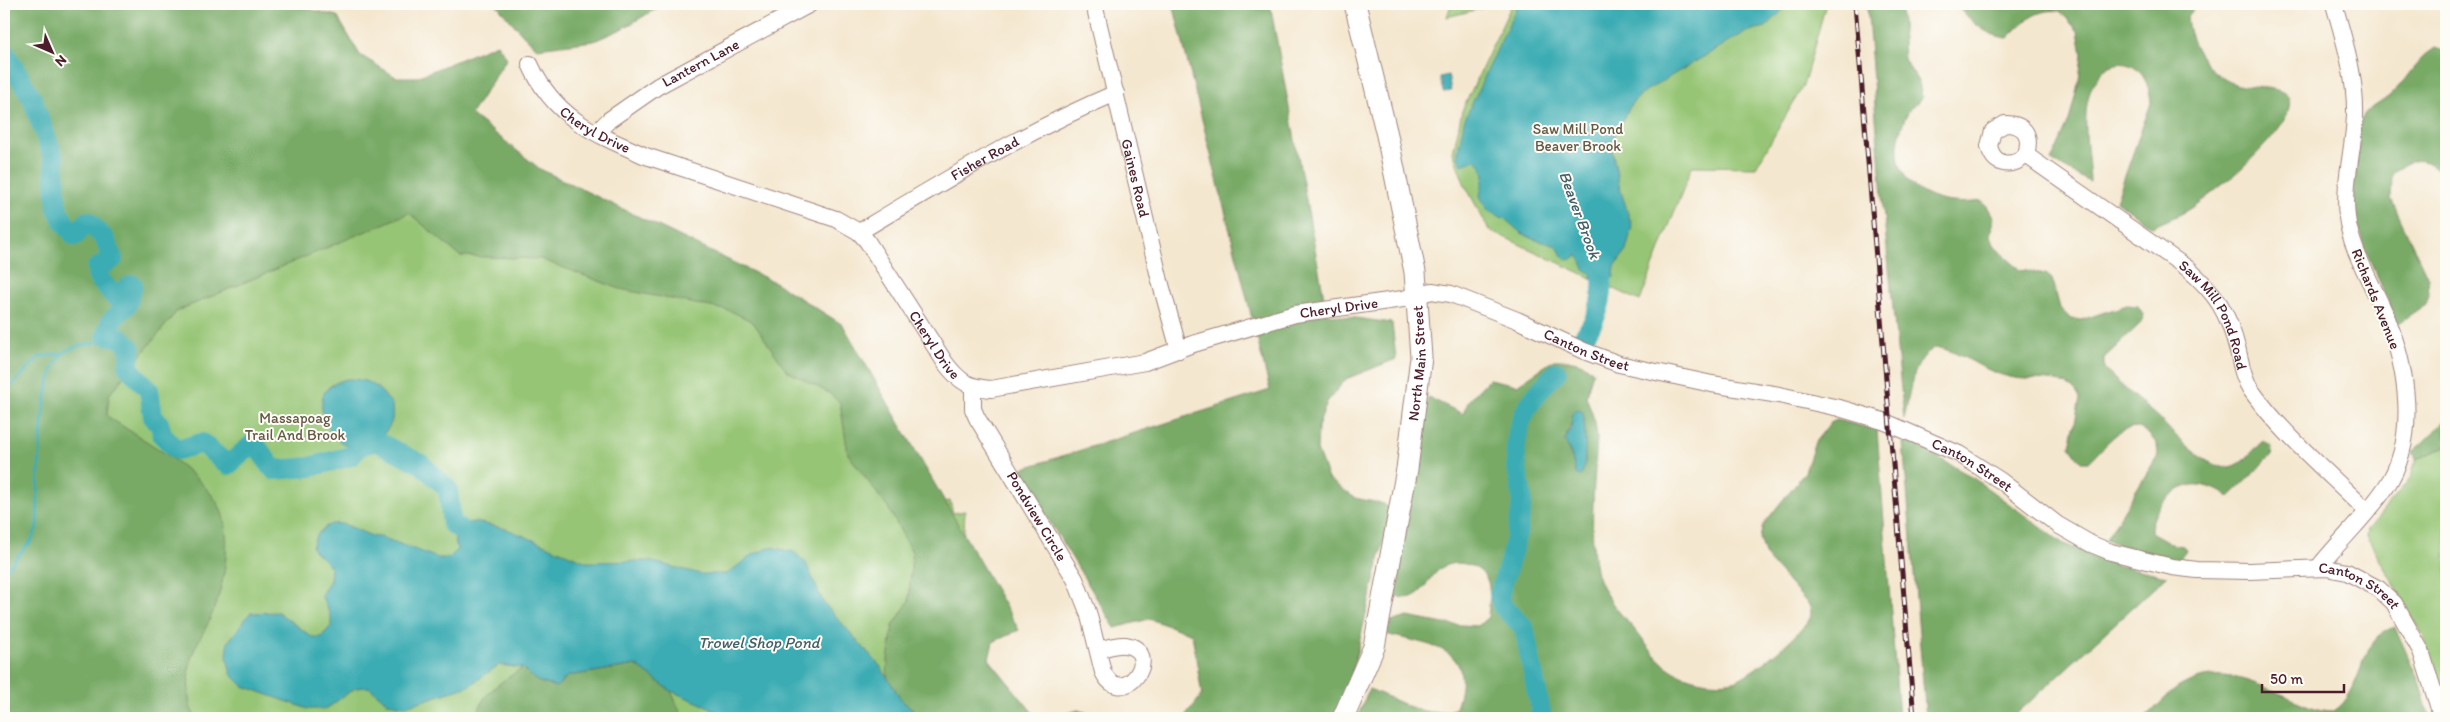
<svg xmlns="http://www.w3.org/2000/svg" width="2450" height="722" font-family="Itim,sans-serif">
  <rect width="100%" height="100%" fill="#fdfcf7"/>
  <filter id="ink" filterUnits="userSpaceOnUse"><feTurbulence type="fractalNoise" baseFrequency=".02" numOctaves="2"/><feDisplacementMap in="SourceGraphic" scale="10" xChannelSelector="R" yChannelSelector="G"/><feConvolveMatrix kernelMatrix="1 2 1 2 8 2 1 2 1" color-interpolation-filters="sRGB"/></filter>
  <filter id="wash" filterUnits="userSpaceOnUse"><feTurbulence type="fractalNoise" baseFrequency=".0096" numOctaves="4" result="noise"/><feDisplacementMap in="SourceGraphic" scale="20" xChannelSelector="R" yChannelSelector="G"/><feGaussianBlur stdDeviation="1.12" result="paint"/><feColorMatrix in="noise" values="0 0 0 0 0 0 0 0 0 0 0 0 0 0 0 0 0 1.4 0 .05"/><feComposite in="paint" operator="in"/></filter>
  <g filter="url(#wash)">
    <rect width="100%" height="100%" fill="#f4e7cf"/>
    <g fill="#96c574" stroke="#707250">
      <path d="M4 4 662 272 814 354 905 508 950 501 953 513 965 511 953 718H4Z"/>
      <path d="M1451 4H1499L1447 17Z"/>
      <path d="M1512 4H1826L1803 86 1756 167 1692 166 1640 301 1489 230 1464 183 1453 153 1462 111Z"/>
      <path d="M2446 447V696H2445L2421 631 2367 537 2368 529 2411 477 2416 459Z"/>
    </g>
    <g fill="#78aa66" stroke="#616448" fill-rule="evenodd">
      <path d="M4 4H288L337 16 360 55 396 77H417L497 44 507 58 471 114 540 169 776 283 843 325 1019 630 993 642 989 659 1037 718H911L913 709 903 702 887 678 888 659 893 626 909 601 912 552 888 508 848 454 840 403 829 393 787 371 753 322 731 311 620 289 540 259 460 256 409 213 177 311 109 395 107 416C144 441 192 465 217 502 234 529 225 582 214 609 201 644 186 648 189 691 189 702 189 709 197 718H4Z"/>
      <path d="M496 4H664L624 28 594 41 537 48 524 36Z"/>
      <path d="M1173 4H1270L1327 314 1392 323 1396 359 1346 379 1327 402 1318 427 1317 450 1328 479 1355 498 1384 504 1391 510 1343 710 1337 718H1184L1202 695 1192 634 1149 619 1115 628 1018 470 1270 390Z"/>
      <path d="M1867 4H1901L1904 59 1919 83 1922 97C1916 104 1908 110 1905 118 1880 178 1925 210 1981 201L1987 206 1994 218 1990 235 1995 247 2020 270 2046 274 2052 279 2060 308 2071 319 2081 320 2127 305 2138 306 2143 314 2142 322 2104 358V369C2120 384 2136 399 2153 413 2171 429 2203 470 2230 467 2244 465 2253 449 2263 441L2272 447 2271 456 2229 497C2220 491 2210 486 2200 485 2177 482 2150 510 2151 532L2172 544 2183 546 2186 550 2180 558 2173 559 2122 546 2106 539 2158 455 2157 444C2153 439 2148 433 2143 430 2122 418 2103 450 2089 462H2081L2070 446 2080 399C2069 372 2033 383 2010 377 1984 372 1962 352 1936 347 1911 360 1910 394 1904 419L1883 208Z"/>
      <path d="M1955 4H2209L2194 8 2187 16C2188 45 2210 77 2238 85 2251 89 2281 85 2288 97 2303 123 2209 198 2187 211 2176 217 2164 221 2152 227L2116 201 2151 103C2148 56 2105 49 2090 92 2081 116 2089 156 2090 182L2051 161 2069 121 2079 80 2082 54 2078 31 2060 11C2035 8 2024 22 2008 38 1984 36 1971 20 1955 4Z"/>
      <path d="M2435 48 2446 52V180C2431 156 2411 154 2392 175L2391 199 2428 278 2429 295 2426 304 2398 323 2364 247 2352 206 2361 120C2368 108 2378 105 2388 97 2405 84 2413 62 2435 48Z"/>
      <path d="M1554 360C1568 360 1583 360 1593 372L1586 396 1595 422 1597 438C1595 475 1588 540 1597 574 1604 597 1620 613 1635 630 1650 649 1663 670 1687 677 1701 682 1723 685 1736 680 1754 673 1798 636 1809 620 1812 615 1811 610 1809 605L1766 557 1760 538 1763 525 1805 472 1815 442 1830 423 1837 420 1877 430 1899 718H1357L1369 689C1396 699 1428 722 1456 708 1477 645 1433 647 1386 634L1390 622 1408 617 1444 624 1478 626 1488 617C1489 606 1491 593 1488 582 1482 564 1455 558 1441 568 1430 576 1426 590 1414 596 1409 599 1401 597 1395 597L1428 397 1463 414 1469 400 1489 379 1517 385ZM1574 415 1584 417 1585 463 1574 464 1565 441Z"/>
      <path d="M2446 420V447L2416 459 2413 452Z"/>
      <path d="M1903 442 1918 446 1972 477 2064 544 2116 565 2167 576 2012 718H1926Z"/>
      <path d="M2395 627 2418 679 2430 718H2145C2156 708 2167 695 2179 687 2218 664 2249 681 2286 696 2301 703 2317 711 2334 711 2365 691 2357 638 2395 627Z"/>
      <path d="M636 665 671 691 683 718H480C474 696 507 679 522 668L537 681 556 687 568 676Z"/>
      <path d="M1078 710 1088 713 1093 718H1053Z"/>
    </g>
    <g fill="#3aacb3" stroke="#42666f">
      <path d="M1518 4H1789L1766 27 1752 30 1739 36 1647 90 1632 103 1615 134 1612 149 1619 185 1632 226 1626 251 1615 266 1614 277 1608 281 1590 279 1592 274 1584 269 1578 255 1570 260C1561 258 1561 253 1557 246L1533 239 1520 232 1505 219 1487 210 1480 196 1484 175 1481 165 1475 160 1462 165 1457 156 1464 121Z"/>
      <path d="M1448 75 1451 91 1443 92 1440 77Z"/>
      <path d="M346 379C372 379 376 385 392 404 392 409 393 415 392 420 387 437 364 452 346 445 329 438 314 406 326 390 331 384 338 382 346 379Z"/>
      <path d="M1578 410 1583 412C1585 425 1588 468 1580 476L1576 474 1571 454 1565 441 1571 428 1573 412Z"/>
      <path d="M476 522 507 529 587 562 649 561 701 574H727L752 555 771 547 794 552 806 563 823 602 880 666 903 702 913 709 911 718H726L709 707 671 691 636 665 568 676 556 687 537 681 522 668 499 665 469 686 406 706 388 703 369 687 355 688 326 709H308L243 686 231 674 227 658 228 642 250 613 278 612 312 637H321L331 626V617L321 595 330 580 331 567 312 548C314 538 316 535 324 528 342 514 363 538 381 537L438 558H449L457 550 452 524Z"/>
    </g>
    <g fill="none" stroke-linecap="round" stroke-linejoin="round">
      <g stroke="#3aacb3" stroke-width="3">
        <path d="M4 388 11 386 39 357 63 353"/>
        <path d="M4 572 31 541 37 527C39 487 37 382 62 354 71 344 107 341 121 338"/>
      </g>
      <g stroke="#3aacb3" stroke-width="20">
        <path d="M4 51 32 98 54 159 57 208 64 222 75 236 88 221 105 239 113 259 97 268 98 277 114 296 133 285 127 305 111 321 106 335 121 338 131 349 128 367 149 390 153 417 159 423 163 436 177 450 202 443 228 465 254 443 274 470 310 467 351 456 360 446 376 441 421 464 448 489 452 524 475 539"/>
        <path d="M1582 339C1596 321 1604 299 1602 276 1602 269 1597 261 1594 254"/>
        <path d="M1542 718 1524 627 1503 607 1499 596C1508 565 1520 533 1522 500 1522 486 1516 472 1516 458 1514 419 1531 398 1557 372"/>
      </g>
    </g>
  </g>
  <g filter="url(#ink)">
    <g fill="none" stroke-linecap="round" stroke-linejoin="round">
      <g stroke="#9f837d" stroke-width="18">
        <g id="minor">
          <path id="s1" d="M1094 4 1160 281 1179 350"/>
          <path id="s2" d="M530 64C554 118 595 134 646 156L836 219 859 232 867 241 946 364C960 382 968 387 991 389L1145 362 1190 345 1295 314 1403 299 1432 291 1451 294 1517 320 1584 351 1619 364 1712 384 1779 395 1839 408 1883 421 1959 454 2001 481 2058 525 2091 544 2111 552 2172 567 2197 570 2249 571 2326 568 2347 572 2379 589 2394 603 2421 651 2442 718"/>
          <path id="s3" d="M597 132 609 120 658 86 810 4"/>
          <path id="s4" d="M2026 155C2012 168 1994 167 1989 146L1993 131 2005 124C2027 124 2031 137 2026 155L2187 268C2217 294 2228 312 2238 351 2241 364 2243 378 2251 390 2282 434 2329 473 2367 511"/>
          <path id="s5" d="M859 232C942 182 1026 131 1116 93"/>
          <path id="s6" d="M973 388V409L977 418 1075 579 1088 612 1103 672C1123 712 1165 651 1125 645 1116 644 1106 648 1098 650"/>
          <path d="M2318 568C2339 541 2367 516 2386 487 2419 438 2407 367 2386 316 2373 284 2351 252 2347 217 2343 183 2354 149 2355 115 2356 77 2344 40 2334 4"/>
        </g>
      </g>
      <g stroke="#9f837d" stroke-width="23">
        <g id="major">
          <path id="s7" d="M1343 718 1374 647 1407 469 1421 357 1415 272 1387 135 1355 4"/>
        </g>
      </g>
      <use href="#minor" stroke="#fff" stroke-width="16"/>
      <use href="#major" stroke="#fff" stroke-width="21"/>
      <g stroke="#4a1f2b" stroke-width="5">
        <path id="rail" d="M1855 4 1914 718"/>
      </g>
      <use href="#rail" stroke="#fdfcf7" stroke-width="3" stroke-dasharray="9" stroke-linecap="butt"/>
    </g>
  </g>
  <g text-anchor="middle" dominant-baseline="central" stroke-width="4" stroke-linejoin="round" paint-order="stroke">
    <g font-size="15" fill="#4a1f2b" stroke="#fdfcf7">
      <text stroke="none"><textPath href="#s3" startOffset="125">Lantern Lane</textPath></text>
      <text stroke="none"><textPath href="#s2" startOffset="95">Cheryl Drive</textPath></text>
      <text stroke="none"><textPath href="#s5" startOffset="146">Fisher Road</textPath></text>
      <text stroke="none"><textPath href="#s1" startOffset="179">Gaines Road</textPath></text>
      <text transform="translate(2376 299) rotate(68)">Richards Avenue</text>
      <text stroke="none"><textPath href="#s2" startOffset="949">Cheryl Drive</textPath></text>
      <text stroke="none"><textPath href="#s4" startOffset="376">Saw Mill Pond Road</textPath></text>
      <text stroke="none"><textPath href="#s2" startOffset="515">Cheryl Drive</textPath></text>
      <text stroke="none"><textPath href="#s2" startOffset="1210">Canton Street</textPath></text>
      <text stroke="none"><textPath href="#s7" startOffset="365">North Main Street</textPath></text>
      <text stroke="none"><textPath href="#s2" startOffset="1615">Canton Street</textPath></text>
      <text stroke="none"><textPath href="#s6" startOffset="146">Pondview Circle</textPath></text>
      <text stroke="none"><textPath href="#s2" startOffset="2035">Canton Street</textPath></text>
    </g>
    <g font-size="15" fill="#655945" stroke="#fdfcf7">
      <text x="1578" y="129">Saw Mill Pond<tspan x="1578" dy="17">Beaver Brook</tspan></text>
      <text x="295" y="418">Massapoag<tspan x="295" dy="17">Trail And Brook</tspan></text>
    </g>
    <g font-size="16" font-style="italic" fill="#435e68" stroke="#fdfcf7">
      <text transform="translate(1580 215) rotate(70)">Beaver Brook</text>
      <text x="759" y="642">Trowel Shop Pond</text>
    </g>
  </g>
  <rect width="2450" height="722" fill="none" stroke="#fdfcf7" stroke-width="20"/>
  <g transform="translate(52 52) rotate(135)" stroke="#fdfcf7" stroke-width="4" paint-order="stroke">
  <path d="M0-4L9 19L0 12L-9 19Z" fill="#4a1f2b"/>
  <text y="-8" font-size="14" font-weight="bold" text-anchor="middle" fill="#4a1f2b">N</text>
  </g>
  <path d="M2262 684v8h82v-8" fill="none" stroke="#4a1f2b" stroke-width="2.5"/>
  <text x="2270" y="684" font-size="15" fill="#4a1f2b" stroke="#fdfcf7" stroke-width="4" paint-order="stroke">50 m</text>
</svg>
